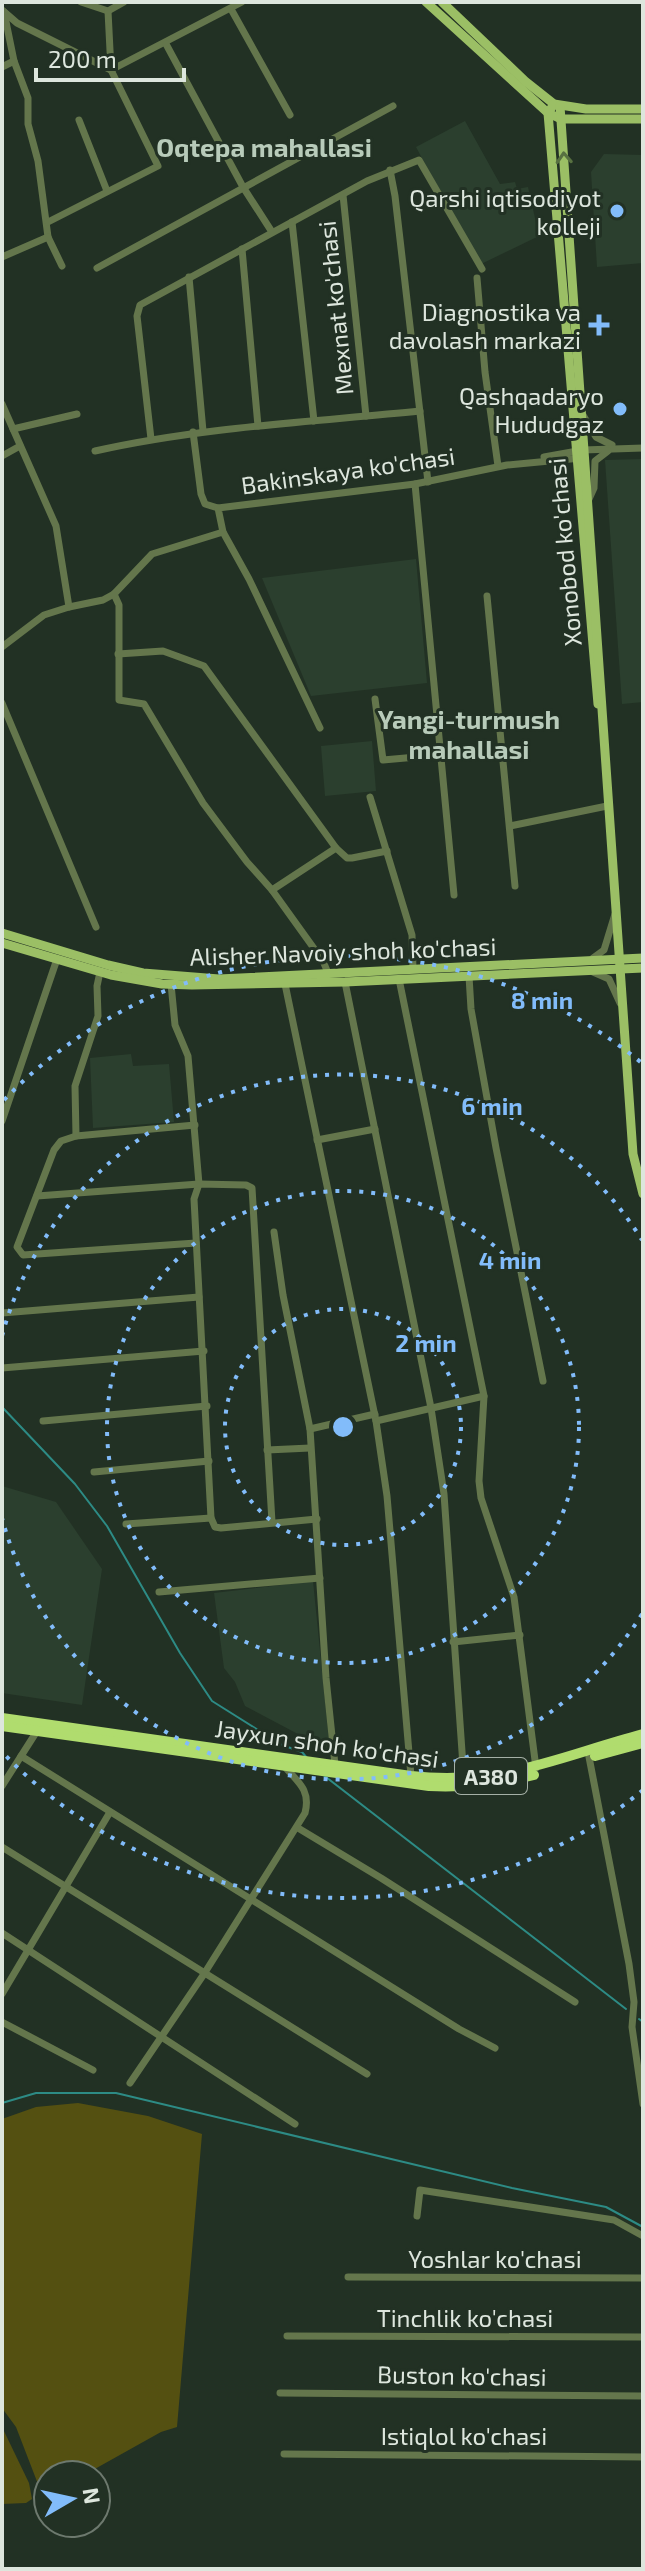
<svg xmlns="http://www.w3.org/2000/svg" width="645" height="2571" font-family="'Exo 2',sans-serif">
  <rect width="100%" height="100%" fill="#223124"/>
  <g fill="#2b3f2e">
    <path d="M465 121 500 184 515 182 517 189 528 187 539 236 479 265 416 147Z"/>
    <path d="M604 154 643 155V263L597 267 591 172Z"/>
    <path d="M643 459V702L622 704 605 460Z"/>
    <path d="M416 559 427 683 311 696 262 578Z"/>
    <path d="M372 741 376 791 325 796 321 746Z"/>
    <path d="M131 1054 133 1066 169 1064 174 1122 93 1128 90 1058Z"/>
    <path d="M2 1486 56 1502 102 1569 82 1705 2 1693Z"/>
    <path d="M313 1581 330 1751 245 1706 235 1682 224 1668 214 1593Z"/>
  </g>
  <g fill="#545011">
    <path d="M78 2103 148 2116 202 2134 177 2427 161 2432 84 2475H48V2495L43 2497 16 2427 2 2408V2119L36 2107Z"/>
    <path d="M2 2427 29 2483 32 2499 26 2503 2 2504Z"/>
  </g>
  <g fill="none" stroke-linecap="round" stroke-linejoin="round">
    <g stroke="#2d8b85" stroke-width="2">
      <path d="M2 1407 75 1484 107 1526 180 1653 212 1701 282 1745 302 1752 307 1758"/>
      <path d="M322 1774 626 2009"/>
      <path d="M639 2019 643 2022"/>
      <path d="M2 2103 36 2093H116L512 2188 606 2207 643 2227"/>
    </g>
    <g stroke="#64764c" stroke-width="7">
      <path d="M81 2 108 11 124 2"/>
      <path d="M231 9 290 115"/>
      <path d="M2 10 17 23 111 70 242 2"/>
      <path d="M4 12 14 61 28 98V124L38 161 48 237 62 266"/>
      <path d="M166 44 243 187 272 232"/>
      <path d="M2 67 14 61"/>
      <path d="M79 120 107 191"/>
      <path d="M390 170 395 196 428 482"/>
      <path d="M343 195 366 416"/>
      <path d="M48 222 158 166 111 70 108 11"/>
      <path d="M292 222 314 421"/>
      <path d="M242 249 258 426"/>
      <path d="M2 257 48 237"/>
      <path d="M97 268 393 106"/>
      <path d="M189 277 203 431"/>
      <path d="M477 278 485 372 498 466"/>
      <path d="M2 404 56 526 69 607"/>
      <path d="M583 415 596 437 612 445"/>
      <path d="M13 429 77 414"/>
      <path d="M193 432 201 494 205 504 218 508"/>
      <path d="M151 439 137 316 140 305 367 181 419 160 482 269"/>
      <path d="M95 451C202 427 311 422 420 411"/>
      <path d="M2 456 20 446"/>
      <path d="M544 457 583 450 643 448"/>
      <path d="M415 484 454 895"/>
      <path d="M589 499 594 488 595 461 608 451"/>
      <path d="M114 594 119 605V700L144 704 203 803 247 862 272 890 323 961 328 973"/>
      <path d="M487 596 515 886"/>
      <path d="M2 647 44 615 69 607 103 600 114 594 152 554 223 532"/>
      <path d="M118 654 163 651 204 666 336 848 347 858H352L387 851"/>
      <path d="M375 699 383 760 439 755"/>
      <path d="M2 703 96 927"/>
      <path d="M320 728 249 579 223 532 218 508 415 484 507 465 581 458"/>
      <path d="M370 797 412 935 413 969"/>
      <path d="M510 826 607 806"/>
      <path d="M272 890 336 848"/>
      <path d="M593 958 604 950 615 914"/>
      <path d="M593 972 609 979 620 1003"/>
      <path d="M469 976 471 1009 496 1148 543 1381"/>
      <path d="M399 979 484 1396 479 1481 481 1498 514 1597 536 1768"/>
      <path d="M345 982 431 1408 444 1494 464 1780"/>
      <path d="M171 984 175 1025 188 1056 199 1184 194 1199 211 1518 215 1527 221 1528 317 1519"/>
      <path d="M285 984 376 1421 387 1496 411 1776"/>
      <path d="M2 1121 57 959"/>
      <path d="M195 1125 76 1136 61 1141 54 1150 17 1247 23 1255 196 1243"/>
      <path d="M76 1136 75 1086 98 1016 97 986 100 972"/>
      <path d="M317 1140 375 1129"/>
      <path d="M37 1196 199 1184 246 1185 252 1188 272 1522"/>
      <path d="M274 1232 283 1295 310 1429 326 1678 335 1765"/>
      <path d="M2 1313 199 1297"/>
      <path d="M2 1368 204 1351"/>
      <path d="M43 1421 207 1406"/>
      <path d="M376 1421 484 1396"/>
      <path d="M310 1429 375 1414"/>
      <path d="M267 1450 310 1448"/>
      <path d="M94 1472 209 1461"/>
      <path d="M126 1524 211 1518"/>
      <path d="M159 1592 320 1578"/>
      <path d="M453 1642 520 1635"/>
      <path d="M21 1756 459 2029 495 2048"/>
      <path d="M589 1757 629 1964 634 2002 632 2027 643 2104"/>
      <path d="M2 1786 37 1731"/>
      <path d="M298 1828 381 1878 575 2002"/>
      <path d="M2 1847 367 2074"/>
      <path d="M2 1933 295 2124"/>
      <path d="M2 1994 110 1812"/>
      <path d="M2 2022 93 2070"/>
      <path d="M130 2083 204 1974 305 1813C311 1790 298 1782 284 1766"/>
      <path d="M417 2216 420 2190 614 2220 643 2236"/>
      <path d="M348 2277 643 2278"/>
      <path d="M287 2336 643 2337"/>
      <path d="M280 2393 643 2396"/>
      <path d="M284 2454 643 2457"/>
    </g>
    <g stroke="#9bbf65" stroke-width="9">
      <path d="M426 2 548 113 561 119H643"/>
      <path d="M442 2 525 81 554 104 586 109H643"/>
      <path d="M554 104 548 113 598 704"/>
      <path d="M560 106 633 1154 643 1194"/>
      <path d="M2 933 108 965 143 973 219 979 643 958"/>
      <path d="M2 943 111 975 162 984 192 985 345 982 643 968"/>
    </g>
    <g stroke="#b0dc6e" stroke-width="10">
      <path d="M2 1718 411 1776C503 1786 557 1757 643 1734"/>
      <path d="M2 1726 429 1786C466 1788 498 1784 534 1775"/>
      <path d="M595 1756 643 1743"/>
    </g>
  </g>
  <defs><path id="oneway-chevron" d="M-2-3.5L2.5 0L-2 3.5" fill="none" stroke-width="1.6" stroke-linecap="round" stroke-linejoin="round" transform="scale(2)"/></defs>
  <use stroke="#587141" href="#oneway-chevron" transform="translate(564 158) rotate(-93)"/>
  <g fill="none" stroke="#82bcfa" stroke-width="4" stroke-dasharray="4 8">
    <circle cx="343" cy="1427" r="118"/>
    <circle cx="343" cy="1427" r="236"/>
    <path d="M642 1614A353 353 0 0 1 2 1518M2 1336A353 353 0 0 1 642 1240"/>
    <path d="M643 1790A471 471 0 0 1 4 1754M4 1100A471 471 0 0 1 643 1064"/>
  </g>
  <g fill="#82bcfa" stroke="#223124" stroke-width="3">
    <circle cx="617" cy="211" r="8"/>
    <path d="M595 313h8v8h8v8h-8v8h-8v-8h-8v-8h8z"/>
    <circle cx="620" cy="409" r="8"/>
  </g>
  <g text-anchor="middle" dominant-baseline="central" stroke-width="6" stroke-linejoin="round" paint-order="stroke">
    <rect fill="#223124" stroke="#a5b0a6" stroke-width="2" x="455" y="1758" width="72" height="36" rx="6"/>
    <g font-size="22" font-weight="bold" fill="#dde6dd">
      <text x="491" y="1776">A380</text>
    </g>
    <g font-size="24" fill="#dde6dd" stroke="#223124" text-anchor="end">
      <text x="601" y="197">Qarshi iqtisodiyot<tspan x="601" dy="28">kolleji</tspan></text>
      <text x="581" y="311">Diagnostika va<tspan x="581" dy="28">davolash markazi</tspan></text>
      <text x="604" y="395">Qashqadaryo<tspan x="604" dy="28">Hududgaz</tspan></text>
    </g>
    <g font-size="24" fill="#dde6dd" stroke="#223124">
      <text transform="translate(335 308) rotate(-96)">Mexnat ko'chasi</text>
      <text transform="translate(348 470) rotate(-8)">Bakinskaya ko'chasi</text>
      <text transform="translate(564 552) rotate(-95)">Xonobod ko'chasi</text>
      <text transform="translate(343 951) rotate(-2)">Alisher Navoiy shoh ko'chasi</text>
      <text transform="translate(327 1743) rotate(8)">Jayxun shoh ko'chasi</text>
      <text x="495" y="2258">Yoshlar ko'chasi</text>
      <text x="465" y="2317">Tinchlik ko'chasi</text>
      <text transform="translate(462 2375) rotate(1)">Buston ko'chasi</text>
      <text x="464" y="2435">Istiqlol ko'chasi</text>
    </g>
    <g font-size="26" font-weight="bold" fill="#b8cbba" stroke="#223124">
      <text x="264" y="146">Oqtepa mahallasi</text>
      <text x="469" y="718">Yangi-turmush<tspan x="469" dy="30">mahallasi</tspan></text>
    </g>
  </g>
  <circle cx="343" cy="1427" r="12" fill="#82bcfa" stroke="#223124" stroke-width="4"/>
  <g font-size="24" text-anchor="middle" font-weight="bold" fill="#82bcfa" stroke="#223124" stroke-width="6" stroke-linejoin="round" paint-order="stroke">
    <text x="542" y="1009">8 min</text>
    <text x="492" y="1115">6 min</text>
    <text x="510" y="1269">4 min</text>
    <text x="426" y="1352">2 min</text>
  </g>
  <rect width="645" height="2571" fill="none" stroke="#dde6dd" stroke-width="8"/>
  <g transform="translate(72 2499) rotate(81)"><circle r="38" fill="#223124" stroke="#6d796e" stroke-width="2"/>
  <path d="M0-6L14 30L0 20L-14 30Z" fill="#82bcfa"/>
  <text y="-12" font-size="22" font-weight="bold" text-anchor="middle" fill="#dde6dd">N</text>
  </g>
  <path d="M36 68v12h148v-12" fill="none" stroke="#dde6dd" stroke-width="4"/>
  <text x="48" y="68" font-size="24" fill="#dde6dd" stroke="#223124" stroke-width="6" paint-order="stroke">200 m</text>
</svg>
